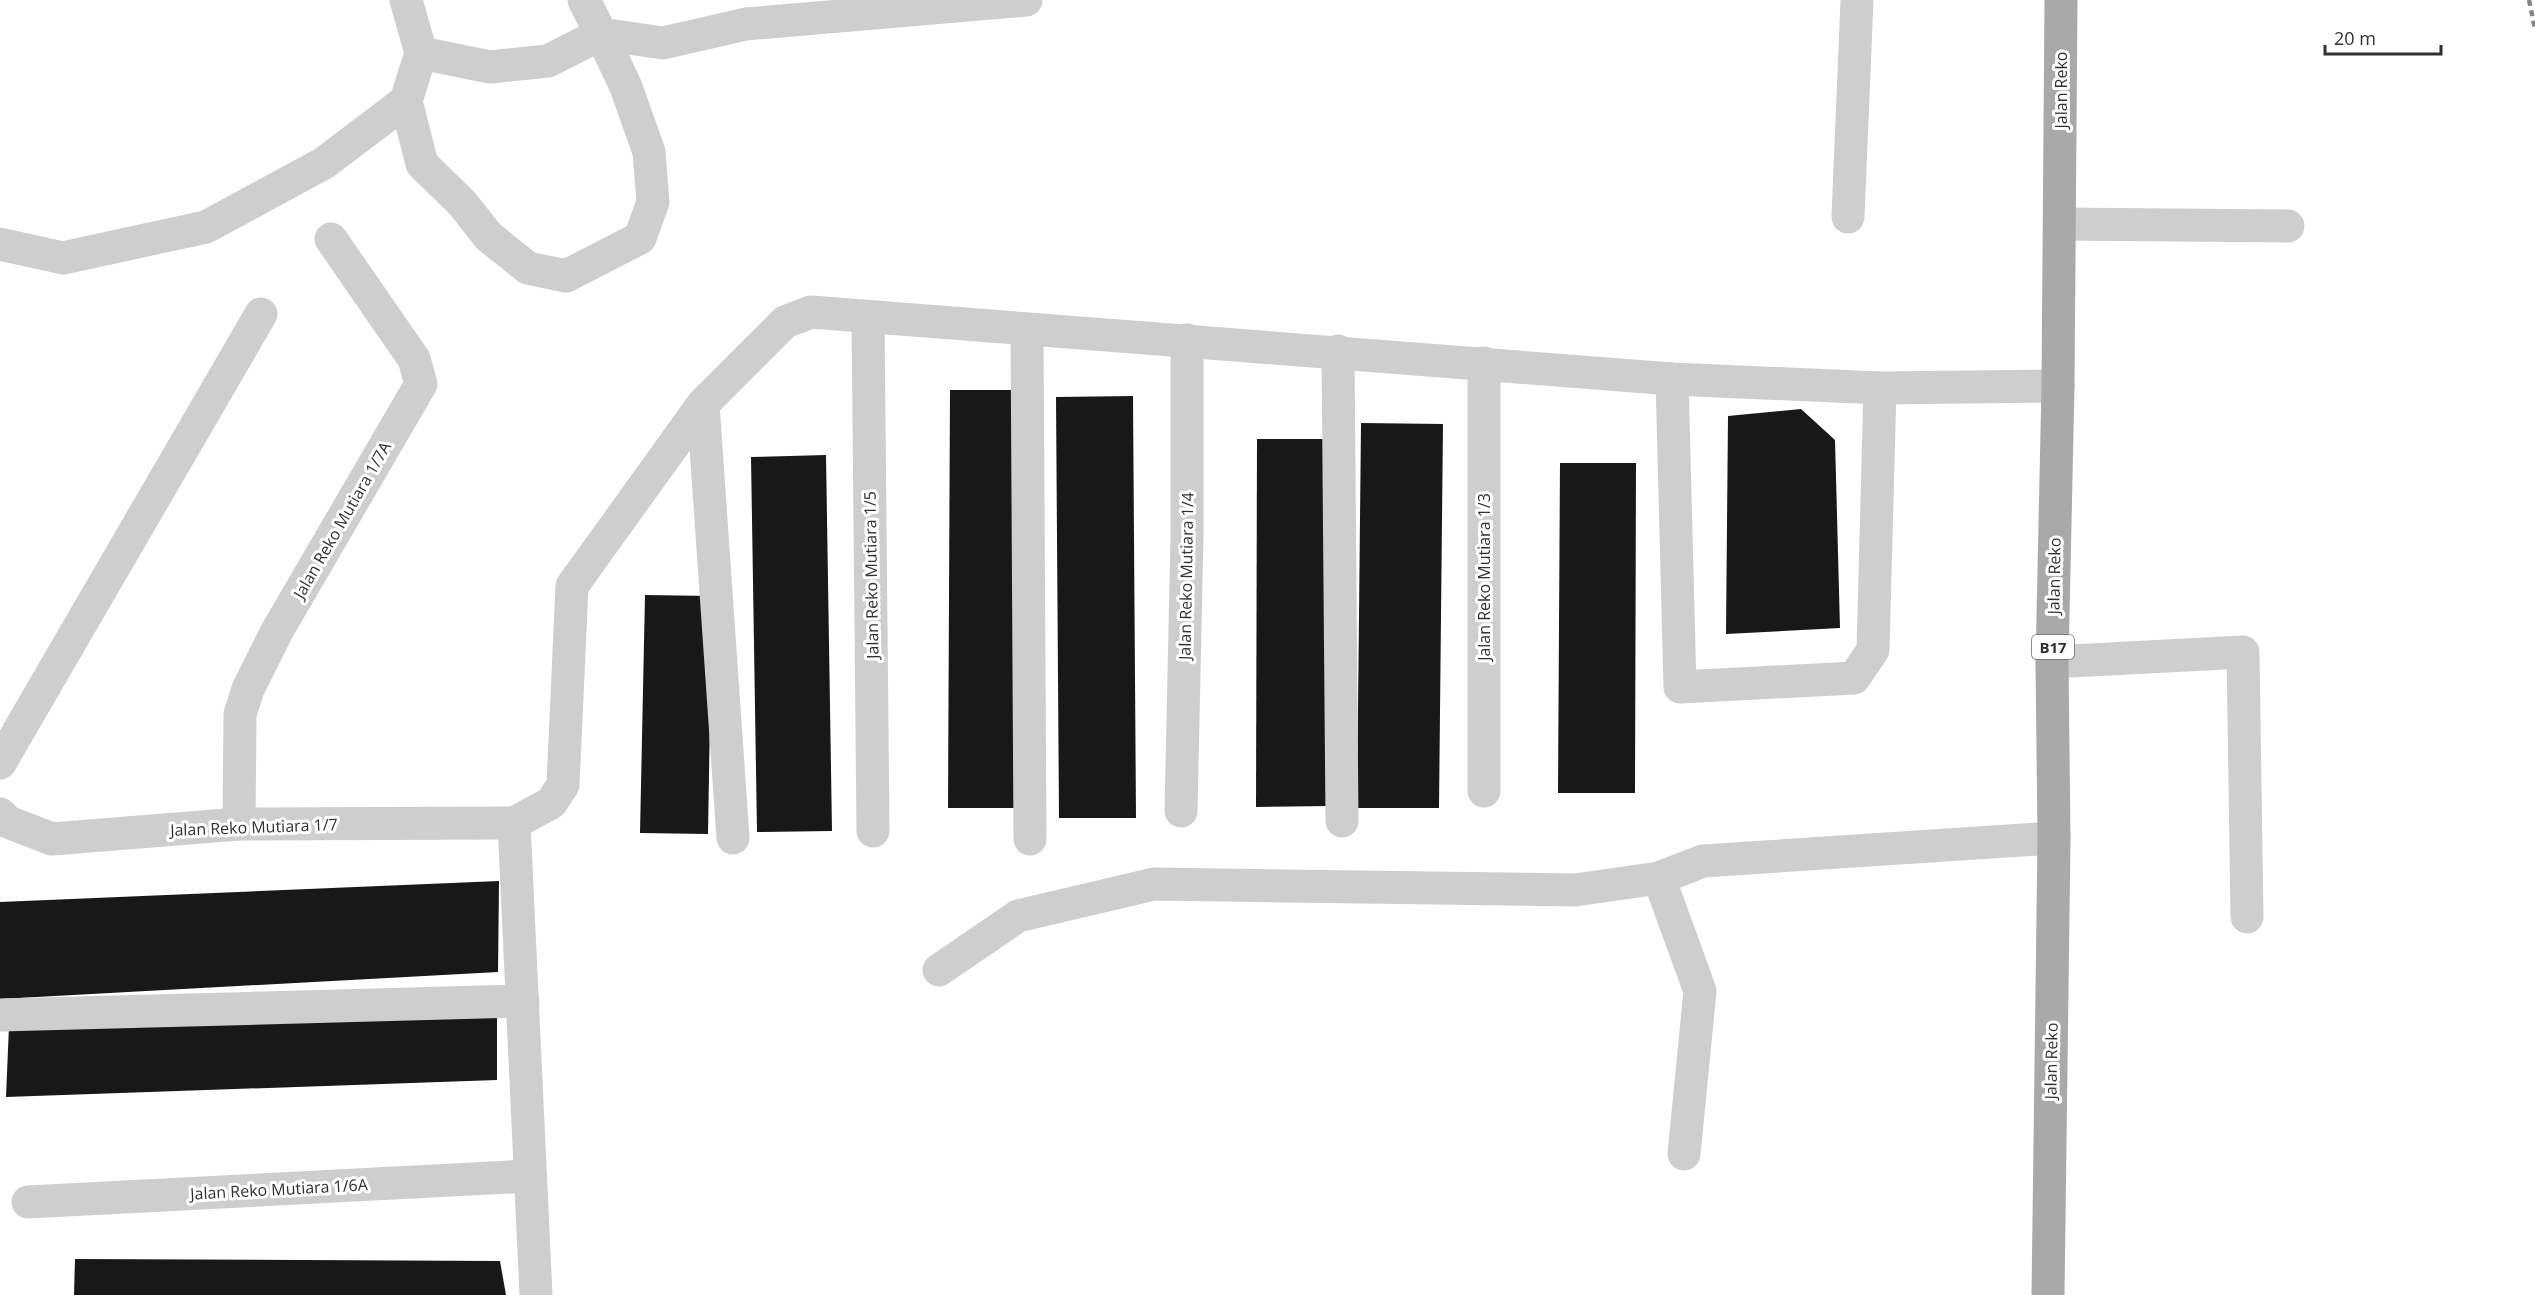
<svg xmlns="http://www.w3.org/2000/svg" width="2535" height="1295" font-family="'Open Sans',sans-serif">
  <rect width="100%" height="100%" fill="#fff"/>
  <g fill="#181818">
    <path d="M950 390H1023L1021 808H948Z"/>
    <path d="M1133 396 1136 818H1059L1056 397Z"/>
    <path d="M1801 409 1835 440 1840 628 1726 634 1728 416Z"/>
    <path d="M1361 423 1443 424 1439 808H1357Z"/>
    <path d="M1257 439H1332L1330 806 1256 807Z"/>
    <path d="M826 455 832 831 757 832 751 457Z"/>
    <path d="M1560 463H1636L1635 793H1558Z"/>
    <path d="M645 595 712 596 708 834 640 833Z"/>
    <path d="M499 881 498 972 0 999V902Z"/>
    <path d="M497 1003V1080L6 1097 9 1026Z"/>
    <path d="M75 1259 500 1261 506 1295H74Z"/>
  </g>
  <g fill="none" stroke-linecap="round" stroke-linejoin="round">
    <g stroke="#cecece" stroke-width="33">
      <path d="M406 0 421 53 406 101 422 164 462 203 489 237 528 268 566 276 640 238 653 202 649 152 626 87 601 34 548 61 490 67 421 53"/>
      <path d="M584 0 601 34 663 43 746 24 1026 0"/>
      <path d="M1848 217 1857 0"/>
      <path d="M2060 224 2288 226"/>
      <path d="M0 244 63 258 206 227 324 163 406 101"/>
      <path d="M868 318 873 831"/>
      <path d="M1027 329 1030 839"/>
      <path d="M1338 351 1342 821"/>
      <path d="M1672 379 1680 687 1854 678 1873 650 1880 388"/>
      <path d="M703 404 733 838"/>
      <path d="M2052 662 2243 652 2247 917"/>
      <path d="M0 763 261 314"/>
      <path d="M1484 791V363"/>
      <path d="M1181 811 1187 536V340"/>
      <path d="M0 814 8 822 52 839 239 824 514 823 551 803 563 785 572 586 703 404 785 322 811 312 1672 379 1880 388 2058 386"/>
      <path d="M514 823 536 1295"/>
      <path d="M239 824 240 714 248 689 277 631 421 384 414 359 331 239"/>
      <path d="M1659 878 1700 991 1684 1154"/>
      <path d="M939 970 1018 916 1154 884 1575 890 1659 878 1703 861 2054 838"/>
      <path d="M0 1015 523 1001"/>
      <path d="M28 1202 530 1176"/>
    </g>
    <path stroke="#a9a9a9" stroke-width="33" d="M2048 1295 2054 838 2052 662 2058 386 2061 0"/>
    <path stroke="#868686" stroke-width="4.5" stroke-dasharray="6 4.5" stroke-linecap="butt" d="M2529 0 2535 29"/>
  </g>
  <g text-anchor="middle" dominant-baseline="central" stroke-width="6" stroke-linejoin="round" paint-order="stroke">
    <rect fill="#fff" stroke="#6f6f6f" stroke-width="1.5" x="2032" y="635" width="42" height="24" rx="4.5"/>
    <g font-size="15" font-weight="bold" fill="#313131">
      <text x="2053" y="647">B17</text>
    </g>
    <g font-size="16" fill="#313131" stroke="#fff">
      <text transform="translate(2061 90) rotate(-90)">Jalan Reko</text>
      <text transform="translate(342 520) rotate(-60)">Jalan Reko Mutiara 1/7A</text>
      <text transform="translate(871 575) rotate(-91)">Jalan Reko Mutiara 1/5</text>
      <text transform="translate(1186 576) rotate(-89)">Jalan Reko Mutiara 1/4</text>
      <text transform="translate(2054 576) rotate(-89)">Jalan Reko</text>
      <text transform="translate(1484 577) rotate(-90)">Jalan Reko Mutiara 1/3</text>
      <text transform="translate(254 827) rotate(-2)">Jalan Reko Mutiara 1/7</text>
      <text transform="translate(2051 1061) rotate(-89)">Jalan Reko</text>
      <text transform="translate(279 1189) rotate(-3)">Jalan Reko Mutiara 1/6A</text>
    </g>
  </g>
  <path d="M2325 45v9h116v-9" fill="none" stroke="#313131" stroke-width="3"/>
  <text x="2334" y="45" font-size="18" fill="#313131" stroke="#ffffff" stroke-width="4.5" paint-order="stroke">20 m</text>
</svg>
